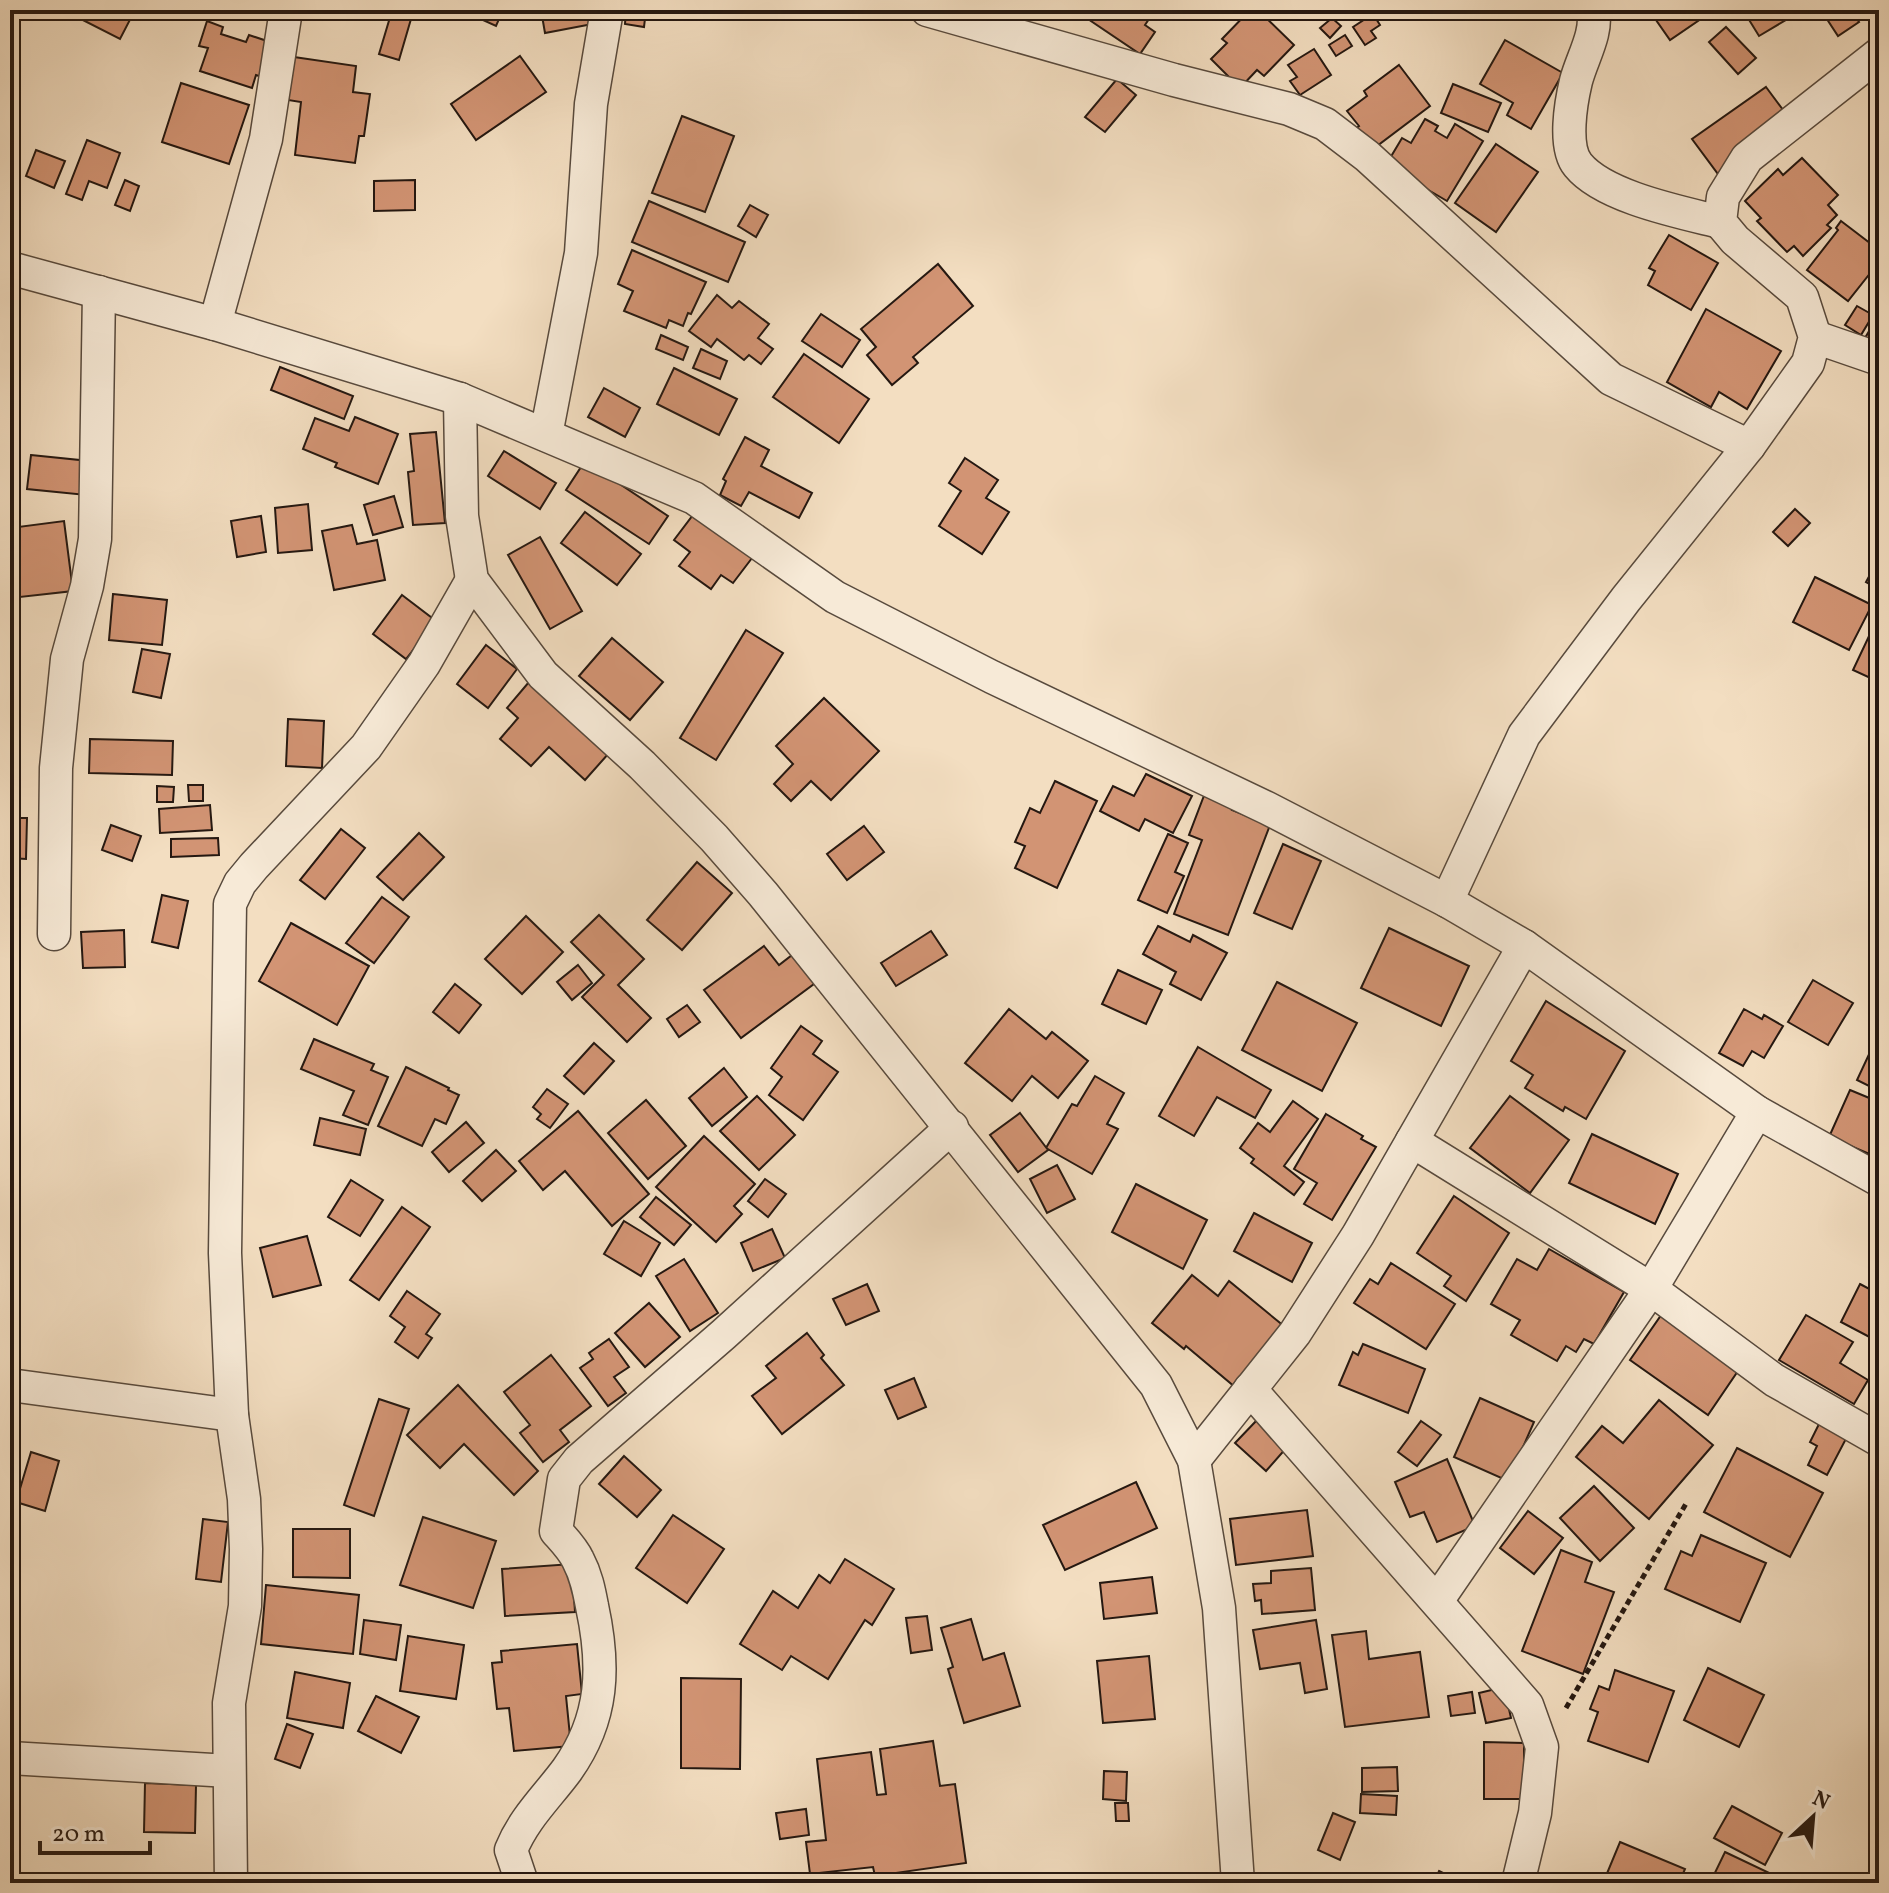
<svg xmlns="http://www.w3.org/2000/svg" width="1889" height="1893" font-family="Vollkorn,serif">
  <rect width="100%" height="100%" fill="#f3dec1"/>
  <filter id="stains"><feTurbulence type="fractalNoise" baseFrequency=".0025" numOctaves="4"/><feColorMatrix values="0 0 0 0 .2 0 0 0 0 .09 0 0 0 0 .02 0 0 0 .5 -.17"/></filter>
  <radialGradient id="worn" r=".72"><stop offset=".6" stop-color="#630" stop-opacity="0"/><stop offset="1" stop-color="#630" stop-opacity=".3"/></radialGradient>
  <g fill="#d29474" stroke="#251811" stroke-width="2">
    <path d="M73 10H135L120 39 71 14Z"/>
    <path d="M461 10H503L496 26Z"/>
    <path d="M541 10H600L603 22 545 33Z"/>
    <path d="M626 10H646L644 27 625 24Z"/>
    <path d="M1090 10H1155L1145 25 1155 32 1140 54 1085 17Z"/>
    <path d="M1250 10H1258L1294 45 1264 76 1257 70 1240 88 1211 59 1227 43 1222 39Z"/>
    <path d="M1332 10H1351L1342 19Z"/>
    <path d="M1493 10H1512L1499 19Z"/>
    <path d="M1649 10H1714L1670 40Z"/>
    <path d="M1743 10H1794L1796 14 1759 36Z"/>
    <path d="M1821 10H1854L1851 11 1859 22 1838 36Z"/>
    <path d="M391 14 411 19 399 60 379 54Z"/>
    <path d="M1373 14 1380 25 1371 31 1376 38 1365 45 1353 27Z"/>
    <path d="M1332 18 1341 26 1330 38 1320 28Z"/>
    <path d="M207 21 223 27 221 34 246 42 249 35 279 45 268 79 256 75 252 88 200 71 208 48 199 46Z"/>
    <path d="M1726 27 1756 58 1738 74 1709 42Z"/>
    <path d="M1345 35 1352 46 1336 56 1329 45Z"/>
    <path d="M1505 40 1563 73 1531 129 1507 115 1513 103 1480 84Z"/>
    <path d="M1314 49 1331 75 1300 95 1290 81 1297 77 1288 65Z"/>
    <path d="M520 56 546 92 476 140 451 104Z"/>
    <path d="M294 57 356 66 353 92 370 94 364 136H359L355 163 295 155 301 102 288 100Z"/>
    <path d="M1399 65 1430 106 1369 152 1353 131 1359 126 1347 111 1367 96 1364 91Z"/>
    <path d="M1117 79 1136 95 1105 132 1085 117Z"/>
    <path d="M181 83 249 105 229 164 162 142Z"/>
    <path d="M1453 84 1501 103 1488 132 1441 113Z"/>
    <path d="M1766 87 1792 122 1718 174 1692 139Z"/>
    <path d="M682 116 734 136 705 212 652 193Z"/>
    <path d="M1425 119 1438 126 1435 131 1447 138 1455 124 1483 141 1447 201 1386 165 1402 138 1411 143Z"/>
    <path d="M87 140 120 153 107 188 89 181 82 200 66 194Z"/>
    <path d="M1496 144 1538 172 1496 232 1455 203Z"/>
    <path d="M36 150 65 161 54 188 26 176Z"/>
    <path d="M1802 158 1838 195 1828 205 1837 215 1827 225 1831 228 1803 256 1794 246 1787 252 1757 221 1761 218 1745 201 1778 169 1783 175Z"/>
    <path d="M125 180 139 186 130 211 115 205Z"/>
    <path d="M415 180V210L374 211V181Z"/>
    <path d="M649 201 745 242 728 282 632 242Z"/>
    <path d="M750 205 768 215 756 237 738 226Z"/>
    <path d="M1841 221 1879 250V262L1848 301 1807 270 1838 230 1836 228Z"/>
    <path d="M1669 235 1718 263 1691 310 1648 285 1655 271 1649 268Z"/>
    <path d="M632 250 706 282 691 314 688 313 683 326 669 320 666 328 624 311 633 291 618 284Z"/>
    <path d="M938 264 973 306 913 357 918 363 892 385 867 355 876 347 861 329Z"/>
    <path d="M717 295 732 308 739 301 769 324 758 338 773 349 761 364 749 355 744 360 717 339 711 347 689 331Z"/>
    <path d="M1857 306 1873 315 1861 335 1845 325Z"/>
    <path d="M1706 309 1781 351 1747 409 1719 392 1711 407 1667 382Z"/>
    <path d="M821 314 860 340 842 367 802 341Z"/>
    <path d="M1878 316H1879V347L1865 338Z"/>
    <path d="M661 335 688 347 683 360 656 349Z"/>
    <path d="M701 349 727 361 720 379 693 368Z"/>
    <path d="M804 354 869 399 839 443 773 397Z"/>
    <path d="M280 367 353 396 344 419 271 390Z"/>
    <path d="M674 368 737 399 719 435 657 404Z"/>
    <path d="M604 388 640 408 625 437 588 417Z"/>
    <path d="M355 417 398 434 378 484 335 467 337 463 303 449 315 418 349 431Z"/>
    <path d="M436 432 445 523 413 525 408 472 414 471 410 434Z"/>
    <path d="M745 437 769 450 761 466 812 493 799 518 749 492 741 506 720 495 726 481 723 479Z"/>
    <path d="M504 451 556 483 540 509 488 476Z"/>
    <path d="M31 455 89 461 86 495 27 489Z"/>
    <path d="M965 458 998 480 986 498 1009 512 982 554 939 526 961 491 949 483Z"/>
    <path d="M585 461 668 516 649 544 566 490Z"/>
    <path d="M394 496 403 527 373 535 364 505Z"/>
    <path d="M308 504 312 550 278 553 275 508Z"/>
    <path d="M1795 509 1810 523 1788 546 1773 532Z"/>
    <path d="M585 512 641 554 617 585 561 543Z"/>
    <path d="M693 515 752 558 733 583 721 575 711 589 679 566 690 552 674 540Z"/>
    <path d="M261 516 266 552 237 557 231 521Z"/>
    <path d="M64 521 73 591 20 597 10 528Z"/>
    <path d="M352 525 357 544 377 540 385 580 334 590 322 531Z"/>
    <path d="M540 537 582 611 550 629 508 555Z"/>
    <path d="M1879 558V589L1866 582Z"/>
    <path d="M1815 577 1872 605 1849 650 1793 622Z"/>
    <path d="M113 594 167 600 162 645 109 640Z"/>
    <path d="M402 595 436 621 406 659 373 634Z"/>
    <path d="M1879 615V682L1853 670Z"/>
    <path d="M746 630 783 653 716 760 680 738Z"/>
    <path d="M612 638 663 682 630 720 579 676Z"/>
    <path d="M486 645 517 669 488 708 457 684Z"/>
    <path d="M142 649 170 654 161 698 133 692Z"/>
    <path d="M529 682 609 753 585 780 549 747 531 766 500 739 518 718 507 708Z"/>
    <path d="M824 698 879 751 831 800 811 781 791 801 774 784 793 764 776 746Z"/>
    <path d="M288 719 324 721 322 768 286 766Z"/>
    <path d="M90 739 173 741 172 775 89 773Z"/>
    <path d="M1146 774 1192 796 1173 833 1145 819 1139 831 1100 811 1113 786 1134 796Z"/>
    <path d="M1055 781 1097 801 1057 888 1015 868 1025 846 1015 842 1030 808 1040 813Z"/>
    <path d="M188 785H203V801H189Z"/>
    <path d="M157 786 174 787 173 802H157Z"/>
    <path d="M1205 793 1235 804 1232 810 1270 825 1228 935 1174 914 1202 840 1189 835Z"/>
    <path d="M210 805 212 830 160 833 159 809Z"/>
    <path d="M10 818H27L26 859 10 858Z"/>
    <path d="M111 825 141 836 132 861 102 850Z"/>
    <path d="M864 826 884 852 847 880 827 854Z"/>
    <path d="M341 829 365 848 325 899 300 880Z"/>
    <path d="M419 833 444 857 403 900 377 877Z"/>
    <path d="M1168 834 1188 843 1175 872 1184 876 1167 913 1138 900Z"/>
    <path d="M218 838 219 855 171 857V839Z"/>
    <path d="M1283 844 1321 861 1292 929 1254 913Z"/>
    <path d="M697 862 732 893 682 950 647 920Z"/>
    <path d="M162 895 188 901 178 948 152 942Z"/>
    <path d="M382 897 409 917 374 963 346 943Z"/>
    <path d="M599 915 644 959 618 985 651 1018 627 1042 582 997 604 975 571 942Z"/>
    <path d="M526 916 563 952 522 994 485 959Z"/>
    <path d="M291 923 369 966 337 1025 259 981Z"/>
    <path d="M1158 926 1190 942 1193 935 1227 953 1201 1000 1170 984 1176 972 1143 954Z"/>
    <path d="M1389 928 1469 966 1441 1026 1361 988Z"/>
    <path d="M124 930 125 967 83 968 81 932Z"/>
    <path d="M931 931 947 955 896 986 881 963Z"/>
    <path d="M764 946 779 965 796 952 818 981 741 1038 704 990Z"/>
    <path d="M578 965 592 983 572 1000 557 982Z"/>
    <path d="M1118 970 1162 990 1146 1024 1102 1004Z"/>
    <path d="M1813 980 1853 1003 1828 1045 1788 1022Z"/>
    <path d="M1277 982 1357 1023 1322 1091 1242 1050Z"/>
    <path d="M455 984 481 1005 459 1033 433 1012Z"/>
    <path d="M1546 1001 1625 1051 1586 1119 1565 1107 1563 1111 1525 1088 1533 1075 1511 1061Z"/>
    <path d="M687 1005 700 1022 679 1037 667 1019Z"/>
    <path d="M1009 1009 1046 1039 1052 1032 1088 1061 1058 1098 1032 1076 1012 1101 965 1063Z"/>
    <path d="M1744 1009 1762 1019 1764 1015 1783 1026 1764 1058 1752 1051 1743 1066 1719 1053Z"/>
    <path d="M801 1026 822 1041 813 1054 838 1072 803 1120 769 1095 782 1077 771 1068Z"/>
    <path d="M1879 1033V1091L1857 1080Z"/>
    <path d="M314 1039 374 1064 371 1070 388 1077 368 1125 343 1115 354 1091 301 1069Z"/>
    <path d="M594 1043 614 1061 584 1094 564 1076Z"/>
    <path d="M1198 1047 1271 1090 1255 1118 1217 1097 1194 1136 1159 1116Z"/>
    <path d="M406 1067 449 1088 448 1090 459 1095 446 1124 435 1119 422 1146 378 1126Z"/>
    <path d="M724 1068 747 1097 712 1126 689 1098Z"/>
    <path d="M1095 1076 1124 1093 1107 1124 1118 1129 1092 1174 1046 1148 1072 1104 1077 1106Z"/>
    <path d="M547 1089 568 1104 550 1128 537 1119 541 1114 533 1107Z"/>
    <path d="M1850 1090 1879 1102V1158L1829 1137Z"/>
    <path d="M757 1096 795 1135 759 1170 720 1131Z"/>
    <path d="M1510 1096 1569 1140 1530 1193 1470 1148Z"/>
    <path d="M646 1100 686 1146 648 1179 608 1133Z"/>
    <path d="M1293 1101 1318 1119 1284 1166 1304 1182 1294 1195 1251 1163 1254 1159 1240 1148 1258 1123 1270 1132Z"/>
    <path d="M578 1111 649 1194 612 1226 565 1171 543 1190 519 1161Z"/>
    <path d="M1020 1113 1048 1150 1018 1172 990 1135Z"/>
    <path d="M1326 1114 1363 1136 1361 1139 1376 1147 1332 1220 1304 1204 1317 1183 1294 1169Z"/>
    <path d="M320 1118 366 1129 360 1155 314 1145Z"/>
    <path d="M466 1122 484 1143 449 1172 432 1152Z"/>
    <path d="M1592 1134 1678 1174 1655 1224 1569 1183Z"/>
    <path d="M704 1136 755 1184 734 1206 742 1214 716 1242 656 1187Z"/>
    <path d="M496 1150 516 1171 482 1201 463 1181Z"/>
    <path d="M1057 1165 1075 1199 1047 1213 1030 1179Z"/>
    <path d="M765 1179 786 1194 768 1217 748 1201Z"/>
    <path d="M351 1180 383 1200 360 1236 328 1217Z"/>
    <path d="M1136 1184 1207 1220 1183 1269 1112 1232Z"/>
    <path d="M1454 1196 1509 1233 1466 1301 1444 1286 1451 1276 1417 1253Z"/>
    <path d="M656 1197 691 1225 674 1245 640 1217Z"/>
    <path d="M402 1207 430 1227 379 1300 350 1280Z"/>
    <path d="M1254 1213 1312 1243 1292 1282 1234 1251Z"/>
    <path d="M624 1221 660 1243 641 1276 604 1254Z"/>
    <path d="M772 1229 785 1258 753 1271 741 1243Z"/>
    <path d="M307 1236 321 1285 273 1297 260 1248Z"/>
    <path d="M1549 1249 1624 1292 1594 1344 1584 1339 1576 1352 1566 1346 1557 1361 1511 1335 1520 1320 1491 1304 1517 1259 1537 1270Z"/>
    <path d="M684 1259 718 1313 690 1331 656 1276Z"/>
    <path d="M1391 1263 1455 1304 1426 1349 1354 1303 1370 1279 1378 1284Z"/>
    <path d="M1192 1275 1218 1296 1229 1281 1285 1327 1235 1387 1186 1346 1184 1349 1152 1323Z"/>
    <path d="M867 1284 879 1311 846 1325 833 1299Z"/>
    <path d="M1860 1284 1879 1294V1342L1841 1322Z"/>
    <path d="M407 1291 440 1314 426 1334 432 1338 418 1358 395 1342 405 1327 390 1316Z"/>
    <path d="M649 1303 680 1337 645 1367 615 1333Z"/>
    <path d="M1664 1311 1742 1365 1708 1415 1630 1360Z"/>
    <path d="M1806 1315 1853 1342 1840 1363 1868 1380 1854 1404 1779 1360Z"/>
    <path d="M807 1333 824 1355 821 1358 844 1385 782 1434 752 1396 776 1378 766 1366Z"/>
    <path d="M609 1339 629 1367 614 1377 626 1393 608 1406 580 1368 593 1359 589 1353Z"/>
    <path d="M1363 1344 1425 1369 1408 1413 1339 1385 1353 1352 1358 1355Z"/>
    <path d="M551 1355 591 1406 560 1430 569 1442 543 1462 520 1433 530 1425 504 1392Z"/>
    <path d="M914 1378 926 1407 898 1419 885 1390Z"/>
    <path d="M458 1385 538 1471 514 1495 464 1444 440 1468 407 1435Z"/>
    <path d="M1480 1398 1534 1422 1508 1481 1454 1457Z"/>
    <path d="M379 1399 409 1409 374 1516 344 1505Z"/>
    <path d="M1659 1400 1713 1445 1649 1519 1576 1457 1602 1426 1623 1443Z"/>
    <path d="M1258 1419 1288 1446 1266 1471 1235 1443Z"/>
    <path d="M1421 1421 1441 1435 1417 1466 1398 1452Z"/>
    <path d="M1820 1422 1849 1433 1827 1475 1808 1465 1817 1446 1810 1442Z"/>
    <path d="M1737 1448 1823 1493 1790 1557 1704 1512Z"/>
    <path d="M31 1452 59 1461 45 1511 16 1502Z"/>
    <path d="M624 1456 661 1490 637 1517 599 1484Z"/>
    <path d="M1447 1459 1475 1526 1437 1542 1424 1512 1410 1517 1395 1482Z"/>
    <path d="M1136 1482 1157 1528 1065 1570 1043 1525Z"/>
    <path d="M1594 1486 1634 1528 1600 1561 1560 1518Z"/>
    <path d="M1307 1510 1313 1556 1236 1565 1230 1519Z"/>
    <path d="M1528 1511 1563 1538 1534 1574 1500 1548Z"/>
    <path d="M673 1515 724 1549 687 1603 636 1568Z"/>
    <path d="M423 1517 496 1541 473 1608 400 1585Z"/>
    <path d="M203 1519 228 1522 221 1582 196 1579Z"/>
    <path d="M293 1529H350V1578L293 1577Z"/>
    <path d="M1701 1535 1766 1563 1740 1622 1665 1589 1681 1551 1692 1556Z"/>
    <path d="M1561 1550 1592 1562 1585 1582 1614 1592 1583 1674 1522 1651Z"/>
    <path d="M845 1559 894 1589 872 1625 865 1620 828 1679 791 1656 782 1670 740 1644 773 1591 798 1608 819 1575 830 1583Z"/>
    <path d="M572 1564 575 1612 505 1616 502 1569Z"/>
    <path d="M1311 1568 1315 1610 1262 1614 1261 1600 1255 1601 1253 1584 1271 1583V1571Z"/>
    <path d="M1152 1577 1157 1613 1104 1619 1100 1583Z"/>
    <path d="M266 1585 359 1595 353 1654 261 1644Z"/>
    <path d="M927 1616 932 1650 911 1653 906 1618Z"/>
    <path d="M971 1619 983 1660 1004 1653 1020 1706 964 1723 948 1669 953 1667 941 1628Z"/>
    <path d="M364 1620 401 1625 396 1660 360 1654Z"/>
    <path d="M1316 1620 1327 1689 1305 1693 1300 1663 1260 1669 1253 1630Z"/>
    <path d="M1366 1631 1369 1659 1420 1652 1429 1717 1345 1727 1332 1635Z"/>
    <path d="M408 1636 464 1645 456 1699 400 1691Z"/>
    <path d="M577 1644 582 1694 566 1696 571 1746 514 1751 509 1708 497 1709 492 1663 502 1662 501 1651Z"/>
    <path d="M1149 1656 1155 1719 1103 1723 1097 1661Z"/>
    <path d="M1708 1668 1764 1695 1739 1747 1684 1720Z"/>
    <path d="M1615 1670 1674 1691 1648 1762 1588 1741 1598 1712 1590 1709 1599 1686 1609 1690Z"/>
    <path d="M295 1672 350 1683 343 1728 287 1718Z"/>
    <path d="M681 1678 741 1679 740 1769 681 1768Z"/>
    <path d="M1504 1687 1511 1718 1486 1723 1479 1693Z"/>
    <path d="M1472 1692 1475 1713 1451 1716 1448 1696Z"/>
    <path d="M376 1696 419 1717 401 1753 358 1731Z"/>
    <path d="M287 1724 313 1734 300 1768 275 1759Z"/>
    <path d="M933 1741 940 1786 955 1784 966 1863 875 1876 873 1867 810 1874 806 1842 826 1840 817 1759 871 1752 877 1795 886 1794 880 1749Z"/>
    <path d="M1484 1742 1524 1743V1799H1484Z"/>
    <path d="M1397 1767 1398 1791 1362 1792V1768Z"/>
    <path d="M1104 1771 1127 1772 1126 1801 1103 1799Z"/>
    <path d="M145 1783 196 1785 195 1833 144 1832Z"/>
    <path d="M1361 1794 1397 1796 1396 1815 1360 1813Z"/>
    <path d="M1115 1803H1128L1129 1821H1116Z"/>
    <path d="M1732 1806 1782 1833 1765 1865 1714 1838Z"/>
    <path d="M806 1809 809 1835 780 1839 776 1813Z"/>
    <path d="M1333 1813 1355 1822 1340 1860 1318 1850Z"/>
    <path d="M1620 1842 1685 1869 1679 1883H1603Z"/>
    <path d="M1725 1852 1782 1879 1781 1883H1710Z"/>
    <path d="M1439 1871 1463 1883H1434Z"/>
  </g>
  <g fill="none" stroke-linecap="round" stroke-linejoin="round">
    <g stroke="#584a3d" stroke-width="35">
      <g id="minor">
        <path d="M927 10 1174 80 1289 109 1325 124 1367 156 1611 379 1749 446"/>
        <path d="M1593 10C1598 33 1582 58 1576 81 1571 102 1563 147 1578 165 1604 197 1680 212 1720 222"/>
        <path d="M10 268 215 324 460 399 694 498 835 597 992 677 1267 808 1447 901 1524 946 1757 1112 1879 1180"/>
        <path d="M215 324 266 139 286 10"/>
        <path d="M1815 337 1879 359"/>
        <path d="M460 399 462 516 472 580 543 675 642 765 714 838 763 894 1156 1385 1194 1460 1219 1608 1238 1883"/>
        <path d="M546 435 581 253 591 104 607 10"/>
        <path d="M1447 901 1524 735 1626 599 1749 446 1808 363 1815 337 1802 297 1735 240 1720 222 1723 197 1747 158 1879 54"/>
        <path d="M54 934 56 768 67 659 87 586 95 539 99 292"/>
        <path d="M1412 1141 1651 1289 1774 1380 1879 1440"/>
        <path d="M10 1385 232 1415"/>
        <path d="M1250 1389 1527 1705 1542 1747 1535 1813 1518 1883"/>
        <path d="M1194 1460 1295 1333 1358 1235 1524 946"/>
        <path d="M1437 1601 1651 1289 1757 1112"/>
        <path d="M10 1758 229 1771"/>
        <path d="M231 1883 229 1703 245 1606 246 1549 244 1499 232 1415 225 1253 230 904 240 883 254 866 366 747 424 664 472 580"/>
        <path d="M522 1883 511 1850C524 1818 547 1797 567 1770 604 1718 605 1666 592 1606 589 1590 586 1575 578 1560 573 1549 564 1540 556 1531L564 1479 579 1460 724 1334 952 1127"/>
      </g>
    </g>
    <path stroke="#251811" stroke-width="5" stroke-dasharray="6 4" stroke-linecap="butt" d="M1566 1708 1687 1502"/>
    <use href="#minor" stroke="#f7ead7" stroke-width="32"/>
  </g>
  <rect width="1889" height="1893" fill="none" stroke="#f3dec1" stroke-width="40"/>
  <rect x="12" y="12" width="1865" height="1869" fill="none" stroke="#251811" stroke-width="4"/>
  <rect x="20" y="20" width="1849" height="1853" fill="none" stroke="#251811" stroke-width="2"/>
  <g transform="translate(1813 1817) rotate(26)" stroke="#f7ead7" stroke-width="6" paint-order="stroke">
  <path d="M0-6L14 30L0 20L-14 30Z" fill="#251811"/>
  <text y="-12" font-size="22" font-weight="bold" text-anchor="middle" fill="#251811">N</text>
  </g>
  <path d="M40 1841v12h110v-12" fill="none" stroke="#251811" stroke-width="4"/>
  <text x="52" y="1841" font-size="24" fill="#251811" stroke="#f7ead7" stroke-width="6" paint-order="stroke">20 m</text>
  <rect width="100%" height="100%" filter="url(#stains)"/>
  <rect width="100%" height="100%" fill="url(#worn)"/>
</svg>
